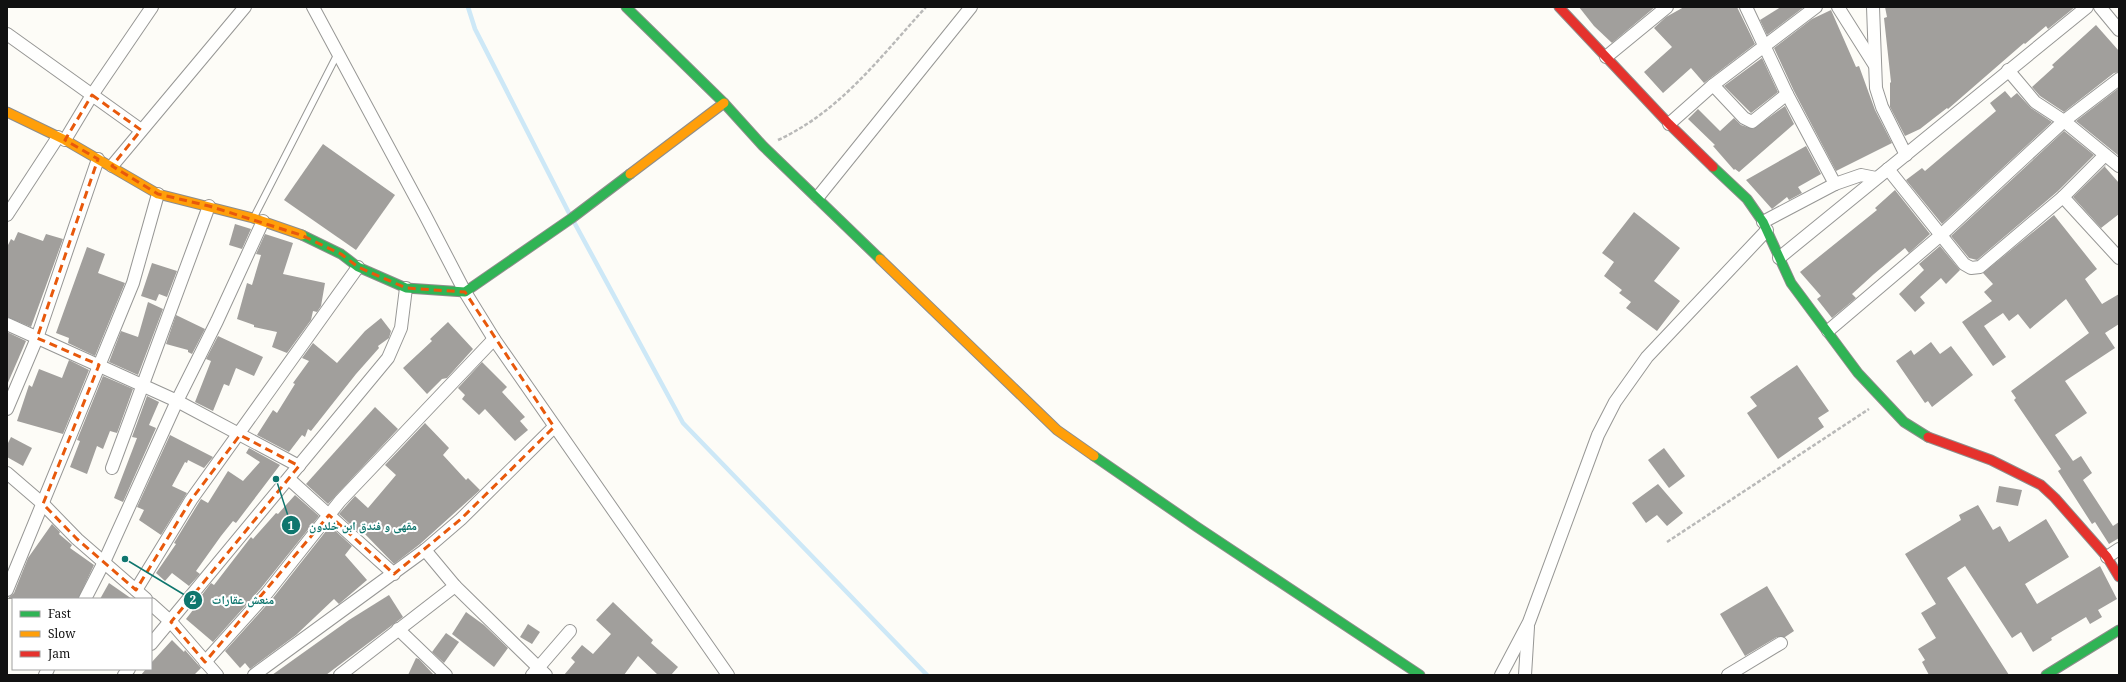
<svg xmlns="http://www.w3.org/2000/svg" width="2126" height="682" font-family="'Noto Serif','Noto Naskh Arabic',serif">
  <rect width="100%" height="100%" fill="#fdfcf7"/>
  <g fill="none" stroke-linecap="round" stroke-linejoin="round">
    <g stroke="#cde8f7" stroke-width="4.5">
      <path d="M468 7 475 29 570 215"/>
      <path d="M574 222 683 423 927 675"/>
    </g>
  </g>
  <g fill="#a19f9c">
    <path d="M1579 7H1655L1612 43 1594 26Z"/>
    <path d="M1684 7H1737L1755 44 1704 83 1691 68 1663 93 1644 72 1672 47 1654 28 1666 17Z"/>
    <path d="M1781 7H1804L1767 35 1760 20Z"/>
    <path d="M1885 7H2075L2048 29 2046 26 2025 44 2024 43 1948 109 1947 108 1920 129 1905 136 1890 107V83L1891 82 1884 18 1887 17Z"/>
    <path d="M1831 10 1856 67 1859 66 1875 110 1892 143 1836 171 1794 91 1774 48 1812 19Z"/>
    <path d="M2096 25 2119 51V72L2114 73 2064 112 2040 96 2032 87 2054 67 2052 65Z"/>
    <path d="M1762 58 1778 92 1751 113 1724 86Z"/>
    <path d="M2119 88V156L2076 121Z"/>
    <path d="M2005 91 2011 98 2017 93 2031 108 2052 122 1942 224 1906 180 1922 168 1925 171 1996 111 1990 103Z"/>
    <path d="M1785 106 1794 124 1739 172 1735 169 1734 170 1713 146 1715 145 1688 119 1698 109 1720 131 1734 118 1741 125 1753 129Z"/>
    <path d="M2064 131 2094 155 2058 191 1977 260 1969 258 1951 236Z"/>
    <path d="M323 144 395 195 356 250 284 200Z"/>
    <path d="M1806 146 1821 174 1798 187 1802 193 1789 200 1787 197 1772 209 1746 180Z"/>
    <path d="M2106 165 2105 167 2119 183V214L2101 228 2073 197Z"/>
    <path d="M1895 190 1930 234 1909 253 1905 248 1874 274 1852 294 1856 298 1832 318 1817 299 1821 296 1800 272 1877 210 1875 208Z"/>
    <path d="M1634 212 1680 248 1654 281 1680 301 1657 331 1626 308 1631 302 1619 293 1622 290 1604 276 1614 262 1602 253Z"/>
    <path d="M2054 215 2097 269 2085 279 2102 304 2119 294V324L2105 333 2115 348 2065 381 2087 413 2055 435 2073 461 2081 456 2092 473 2083 480 2113 526 2119 522V538L2109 544 2095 522 2092 524 2058 471 2061 469 2014 400 2016 398 2011 391 2089 333 2066 299 2030 329 2018 314 2009 321 2003 313 1984 326 2006 357 1993 366 1962 322 1992 301 1984 292 1993 284 1983 273Z"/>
    <path d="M235 224 251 229 242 249 229 245Z"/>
    <path d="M18 232 43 241 46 234 63 239 31 327 7 317V247L11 239 14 241Z"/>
    <path d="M265 234 293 243 283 274 325 283 321 306 317 312 313 311 311 320 287 353 272 347 277 332 254 327V325L237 319 247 283 252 285 261 255 256 254Z"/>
    <path d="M1940 246 1960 270 1946 284 1941 278 1920 297 1925 303 1915 312 1899 294 1924 270 1919 264Z"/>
    <path d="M87 247 105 254 98 273 125 283 95 356 68 343 69 338 56 333Z"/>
    <path d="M152 263 177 271 167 297 159 294 156 301 141 296Z"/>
    <path d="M148 302 163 309 138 375 109 362 121 331 138 337Z"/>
    <path d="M176 315 205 329 192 354 188 352V350L166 344Z"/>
    <path d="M381 318 391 331 389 338 378 346 379 348 356 374 311 431 308 429 305 437 302 435 289 452 257 435 273 410 277 413 295 384 293 383 309 361 302 358 313 343 337 363 365 331Z"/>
    <path d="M448 322 473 349 447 378 442 379 427 394 403 368 432 341 430 339Z"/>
    <path d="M7 332 26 341 7 385Z"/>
    <path d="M218 336 263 357 254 376 236 368 229 386 224 384 213 411 195 402 211 361 206 359Z"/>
    <path d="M1931 342 1940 354 1951 346 1973 375 1932 407 1928 401 1925 403 1896 361 1911 350 1914 355Z"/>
    <path d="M69 360 89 370 63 434 17 421 29 385 32 387 39 369 62 378Z"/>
    <path d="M482 362 507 387 502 392 525 417 520 421 528 430 515 441 485 409 479 415 462 399 465 395 458 388Z"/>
    <path d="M1797 365 1829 411 1818 418 1824 427 1778 459 1747 413 1757 406 1750 397Z"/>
    <path d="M103 376 133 389 117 433 110 431 103 449 97 446 87 474 70 467 80 441 77 440Z"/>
    <path d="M147 396 159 402 149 425 156 428 123 502 114 498 137 438 132 437Z"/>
    <path d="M375 407 398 429 328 504 306 484Z"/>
    <path d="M425 423 449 448 443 455 466 480 468 478 480 490 420 544 394 564 364 533 362 535 339 514 355 496 368 508 396 475 385 465Z"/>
    <path d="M170 435 213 457 204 468 188 460 187 463 185 462 172 486 187 493 161 535 139 520 144 510 137 507Z"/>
    <path d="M11 437 32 448 23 466 7 457V445Z"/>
    <path d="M249 448 280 465 236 523 233 521 221 536 196 571 200 574 189 586 172 573 165 581 156 573 176 544 174 543 201 499 208 503 228 471 243 481 260 462 246 453Z"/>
    <path d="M1664 448 1685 476 1669 488 1648 460Z"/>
    <path d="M1658 484 1683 513 1667 526 1657 515 1646 523 1632 503Z"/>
    <path d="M1999 486 2022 490 2018 506 1996 502Z"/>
    <path d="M295 495 319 516 261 588 213 642 186 619 203 597 201 596 211 583 214 585 251 537 253 539 276 513 278 514Z"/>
    <path d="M1978 505 1993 530 2000 526 2009 542 2046 519 2069 557 2025 584 2037 604 2100 566 2117 599 2098 610 2102 617 2090 624 2086 617 2051 638 2052 640 2033 652 2021 632 2012 638 1965 566 1947 578 2009 675H1929L1922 662 1925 660 1918 649 1936 638 1921 613 1936 604 1905 554 1961 520 1959 515Z"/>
    <path d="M52 524 60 532 59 534 72 545 70 548 94 565 78 599H7L14 593 28 558Z"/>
    <path d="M330 526 352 546 345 555 367 580 339 604 334 599 296 635 250 669 245 663 240 668 225 651 273 598Z"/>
    <path d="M109 583 132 599H100Z"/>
    <path d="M1767 586 1794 631 1785 637H1777L1745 656 1720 614Z"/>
    <path d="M389 595 403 617 326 675H272L349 620Z"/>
    <path d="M613 602 653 640 651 643 678 667 671 675H658L638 656 624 675H564L575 662 571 658 582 645 593 654 611 634 596 620Z"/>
    <path d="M466 612 484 625 508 648 494 667 452 634Z"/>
    <path d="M528 624 540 632 532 644 520 637Z"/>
    <path d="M446 633 459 642 444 663 432 652Z"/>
    <path d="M172 640 184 652 185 650 201 668 194 675H141L146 669H151V663Z"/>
    <path d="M416 658 419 659 434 675H408Z"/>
  </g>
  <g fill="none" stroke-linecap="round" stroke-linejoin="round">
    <g stroke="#979795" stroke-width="8">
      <path id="lane" d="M254 217 337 55"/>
    </g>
    <g stroke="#979795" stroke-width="14">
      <g id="street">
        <path d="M313 7 425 215 465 292 494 339 728 675"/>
        <path d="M1746 7 1787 94 1835 184"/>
        <path d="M1838 7 1874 64"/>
        <path d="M1873 7 1876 88 1882 107 1906 155"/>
        <path d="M2100 7 2119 30"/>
        <path d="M7 34 141 130"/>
        <path d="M1606 57 1667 7"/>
        <path d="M2008 70 2035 102 2064 121 2119 166"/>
        <path d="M1713 85 1744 118 1752 122 1787 94"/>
        <path d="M1669 124 1713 85 1816 7"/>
        <path d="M65 140 92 95 152 7"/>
        <path d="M112 166 245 7"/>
        <path d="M1888 169 1964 264 1971 268 1980 267 2063 197 2105 155"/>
        <path d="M818 197 971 7"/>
        <path d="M2063 197 2119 258"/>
        <path d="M7 215 58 137"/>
        <path d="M1763 222 1835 184 1861 175 1876 178"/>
        <path d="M1779 258 2087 7"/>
        <path d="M7 324 177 401 299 466"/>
        <path d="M1828 331 1941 235 2064 121 2119 79"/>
        <path d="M7 409 37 338 98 159"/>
        <path d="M112 468 209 206"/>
        <path d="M7 473 43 504 77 539 146 599"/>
        <path d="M289 479 394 574"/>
        <path d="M425 550 455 586 546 675"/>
        <path d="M2107 557 2119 549"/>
        <path d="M7 590 133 283 158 194"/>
        <path d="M136 590 191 500 358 267"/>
        <path d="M85 599 104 562 177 401 217 321 263 221"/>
        <path d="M151 604 171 622 217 675"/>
        <path d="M398 629 446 675"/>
        <path d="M151 644 388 358 401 328 406 288"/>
        <path d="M205 662 267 593 340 501 494 339"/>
        <path d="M45 675 48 669"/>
        <path d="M124 675 129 669"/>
        <path d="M254 675 425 550 461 519 554 427"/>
        <path d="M340 675 455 586"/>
        <path d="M532 675 570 631"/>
        <path d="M1501 675 1529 622 1598 435 1615 402 1647 357 1767 230"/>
        <path d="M1525 675 1528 627"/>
        <path d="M1728 675 1781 643"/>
      </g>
    </g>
    <g stroke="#8e8d8b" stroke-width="11">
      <g id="fast">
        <path d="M626 7 724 103 763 146 880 259"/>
        <path d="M1713 167 1747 199 1763 222 1791 283 1858 373 1904 422 1928 437"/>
        <path d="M302 235 341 254 358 267 406 288 465 292 572 218 630 174"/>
        <path d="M1094 456 1197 527 1420 675"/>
        <path d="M2046 675 2119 630"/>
      </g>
    </g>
    <g stroke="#8e8d8b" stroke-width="11">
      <g id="slow">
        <path d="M7 112 65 140 158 194 253 218 302 235"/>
        <path d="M630 174 724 103"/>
        <path d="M880 259 1057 430 1094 456"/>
      </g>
    </g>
    <g stroke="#8e8d8b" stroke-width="11">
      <g id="jam">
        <path d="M1559 7 1669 124 1713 167"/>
        <path d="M1928 437 1991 460 2041 485 2055 498 2107 557 2119 577"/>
      </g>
    </g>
    <g stroke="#b9b9b8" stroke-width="2.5" stroke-dasharray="4 2" stroke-linecap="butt">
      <path d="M778 140C841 111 881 56 926 7"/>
      <path d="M1667 542 1869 409"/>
    </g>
    <use href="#lane" stroke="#fffffe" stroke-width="6"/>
    <use href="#street" stroke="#fffffe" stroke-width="12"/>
    <use href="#fast" stroke="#30b455" stroke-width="9"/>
    <use href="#slow" stroke="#ff9f0a" stroke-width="9"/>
    <use href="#jam" stroke="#e5322d" stroke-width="9"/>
  </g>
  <path fill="none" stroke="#e8590c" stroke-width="3" stroke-dasharray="8 5" stroke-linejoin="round" d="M92 95 141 130 112 166 158 194 209 206 301 235 341 254 358 267 406 288 465 292 554 427 461 519 394 574 329 515 205 662 171 622 299 466 240 435 191 500 136 590 77 539 43 504 99 365 37 338 98 159 65 140Z"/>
  <path fill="none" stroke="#0f766e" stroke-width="1.5" d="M276 479L291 525M125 559L193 600"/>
  <g fill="#0f766e" stroke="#fff" stroke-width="1.5">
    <circle cx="276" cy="479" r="4"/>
    <circle cx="125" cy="559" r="4"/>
    <circle cx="291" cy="525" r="10"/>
    <circle cx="193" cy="600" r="10"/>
  </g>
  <g font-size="12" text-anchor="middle" font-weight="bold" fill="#fff">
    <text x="291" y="530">1</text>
    <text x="193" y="604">2</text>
  </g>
  <g font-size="12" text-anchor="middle" font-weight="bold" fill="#0f766e" stroke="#fff" stroke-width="4" stroke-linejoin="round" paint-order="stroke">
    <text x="363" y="530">مقهى و فندق ابن خلدون</text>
    <text x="243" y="604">منعش عقارات</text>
  </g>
  <rect width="2126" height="682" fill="none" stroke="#111111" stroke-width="16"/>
  <rect x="12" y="598" width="140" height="72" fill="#ffffff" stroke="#a0a0a0"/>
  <rect x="20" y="611" width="20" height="6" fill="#30b455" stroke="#a0a0a0"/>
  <text x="48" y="618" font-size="12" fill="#111111">Fast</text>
  <rect x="20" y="631" width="20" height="6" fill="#ff9f0a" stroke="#a0a0a0"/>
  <text x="48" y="638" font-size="12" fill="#111111">Slow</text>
  <rect x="20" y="651" width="20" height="6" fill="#e5322d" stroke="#a0a0a0"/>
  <text x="48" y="658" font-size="12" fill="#111111">Jam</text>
</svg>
